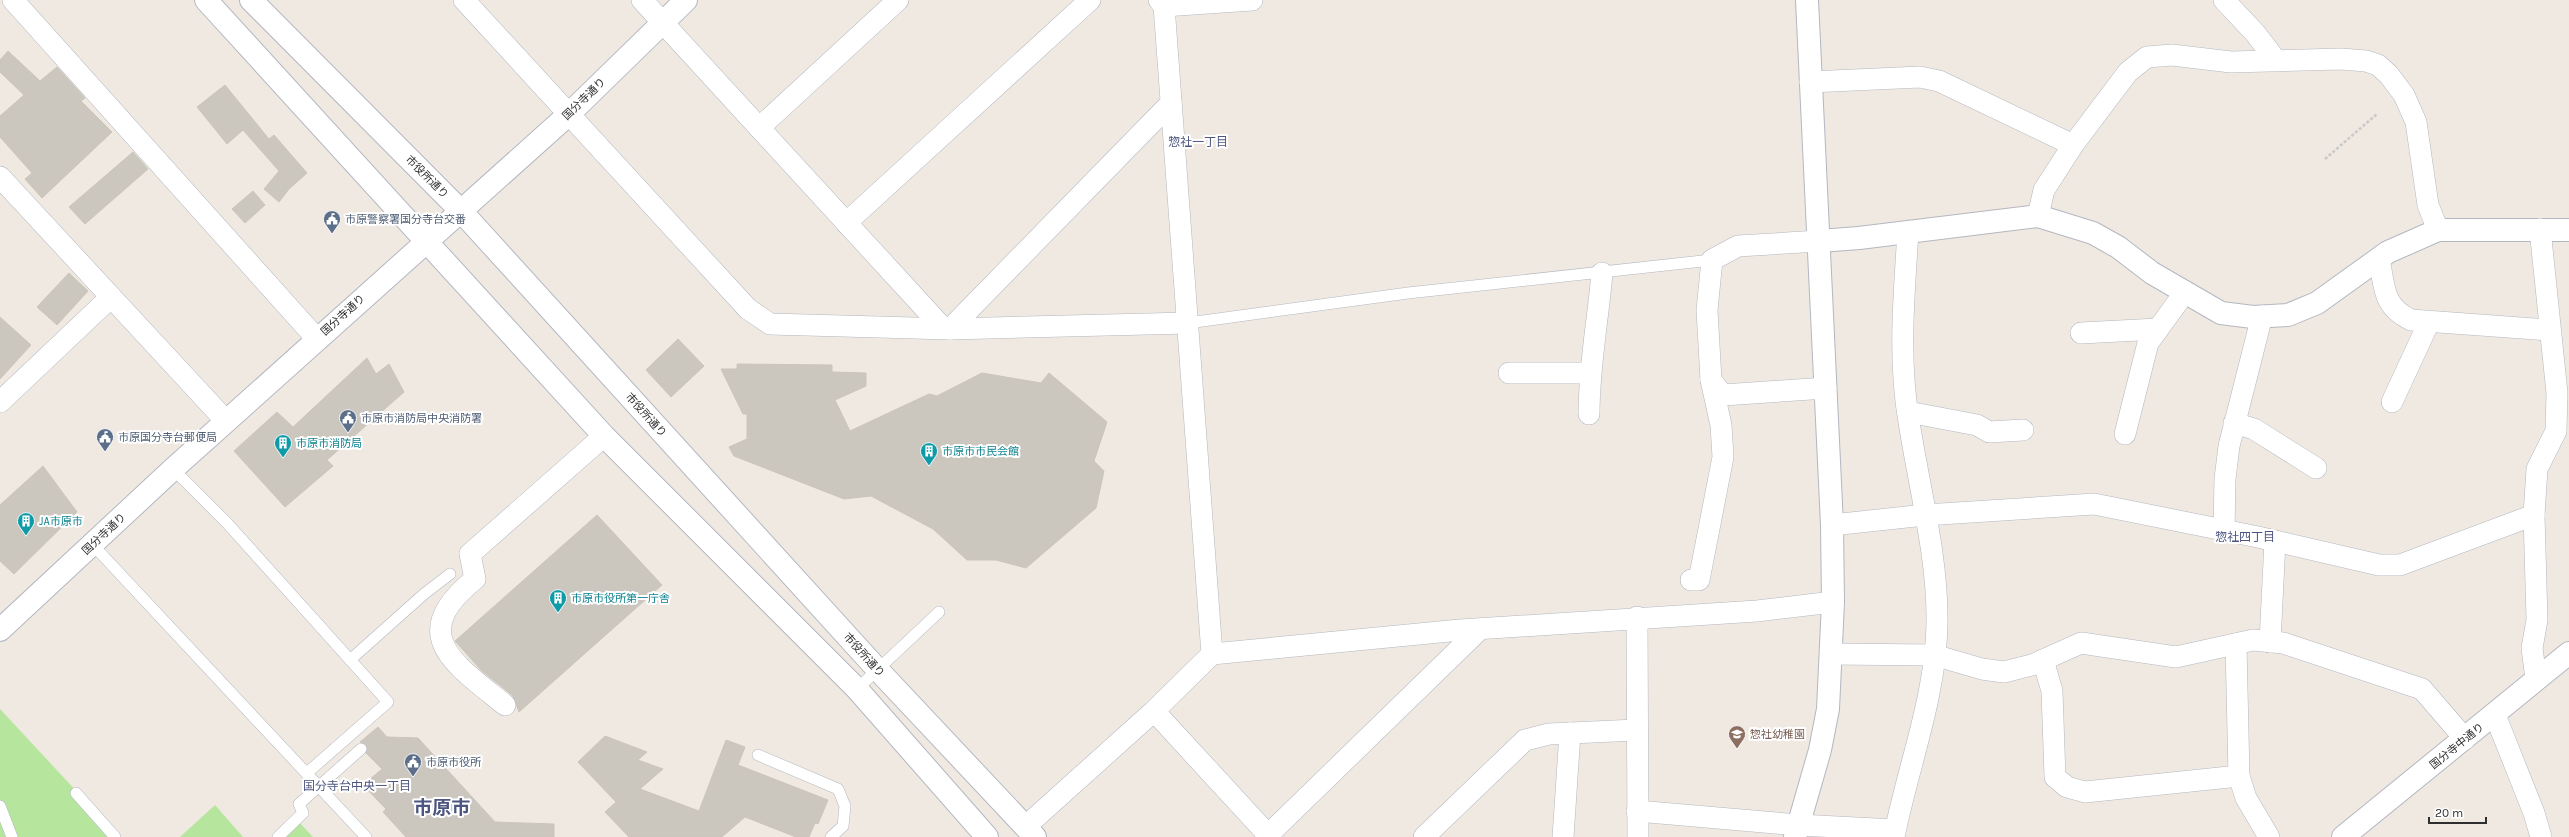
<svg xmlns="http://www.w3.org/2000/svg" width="2569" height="837" font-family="Karla,'Noto Sans JP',sans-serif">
  <rect width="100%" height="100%" fill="#efe9e1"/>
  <g fill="#b6e59e">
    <path d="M0 709 119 837H0Z"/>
    <path d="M215 805 243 837H180Z"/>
    <path d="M298 821 313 837H275Z"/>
  </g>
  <g fill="#cbc7bf" stroke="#cbc5ba">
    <path d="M8 51 40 81 57 67 85 98 81 101 112 132 42 198 25 179 32 173 0 137V116L24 95 0 72V60Z"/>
    <path d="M225 85 269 139 274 135 307 173 289 189 279 202 264 189 279 171 243 130 227 144 197 107Z"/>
    <path d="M133 152 148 169 85 224 69 207Z"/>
    <path d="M253 191 265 205 245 223 232 209Z"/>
    <path d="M69 273 88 291 57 325 37 307Z"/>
    <path d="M0 317 31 345 0 379Z"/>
    <path d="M678 339 704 366 671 397 646 370Z"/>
    <path d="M367 358 376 374 389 364 404 392 327 460 333 466 285 507 234 451 277 412 293 427Z"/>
    <path d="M737 364 832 365V372L866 373V386L835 400 850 431 929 394 937 396 982 373 1041 383 1049 373 1107 422 1094 461 1104 471 1096 508 1026 568 996 560H967L933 529 871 496 844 499 734 456 729 447 747 439V414H743L721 369H737Z"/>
    <path d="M43 466 77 512 14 574 0 561V505Z"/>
    <path d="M597 515 662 585 519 712 513 696 481 670 455 641Z"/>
    <path d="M378 727 387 737 418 738 495 822 554 824V837H406L383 812 386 809 363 785 382 769 366 753V745L360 742Z"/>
    <path d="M605 736 647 752 638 760 663 769 640 789 699 811 726 740 745 747 738 765 828 800 818 824 815 823 809 837H796L745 817 722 837H629L605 812 616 802 578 762Z"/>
  </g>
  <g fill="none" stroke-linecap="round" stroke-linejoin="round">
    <g stroke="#b4b7c1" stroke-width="12">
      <g id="service">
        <path d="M1188 323 1408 293 1712 260"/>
        <path d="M173 469 227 523 388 702 308 772"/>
        <path d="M93 545 366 837"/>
        <path d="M350 660 424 594 450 574"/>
        <path d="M857 689 939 612"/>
        <path d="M758 755 838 789 845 806 843 826 831 837"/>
        <path d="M76 793 115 837"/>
        <path d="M0 806 12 837"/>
        <path d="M278 837 303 813 299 804 361 749"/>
      </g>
    </g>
    <g stroke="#b4b7c1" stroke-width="22">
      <g id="minor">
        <path d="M13 0 317 339"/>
        <path d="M464 0 748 309 770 324 950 329 1188 323"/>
        <path d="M642 0 943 328"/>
        <path d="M1159 0 1164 6 1212 654"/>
        <path d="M2224 0 2255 33 2275 59"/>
        <path d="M1164 6 1252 0"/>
        <path d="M1810 82 1920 77 1939 81 2073 145"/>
        <path d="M759 128 898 0"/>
        <path d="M0 177 226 421"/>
        <path d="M2038 216 2044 190 2073 145 2128 72 2147 57 2172 55 2231 62 2341 59 2366 61 2378 65 2389 75 2404 95 2416 122 2428 205 2438 230"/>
        <path d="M846 223 1090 0"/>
        <path d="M2379 259C2385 287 2382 306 2411 320L2550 330"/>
        <path d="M950 329 1171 103"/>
        <path d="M2081 333 2158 329"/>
        <path d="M1509 373H1590"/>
        <path d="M1711 380 1723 395 1826 388"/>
        <path d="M0 402 111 297"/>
        <path d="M2392 402 2429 322"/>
        <path d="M1908 412 1977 425 1989 432 2023 430"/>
        <path d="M1589 414C1589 365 1598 321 1602 273"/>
        <path d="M2234 423 2254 429 2316 468"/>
        <path d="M2125 434 2148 343 2185 292"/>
        <path d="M1832 525 1925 515 2094 504 2258 537 2379 565H2400L2534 515"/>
        <path d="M2224 530 2225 479 2229 446 2262 316"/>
        <path d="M1691 580H1699L1723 457 1721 425 1711 380 1707 310 1712 260 1738 246 1819 241"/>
        <path d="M1637 617 1638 837"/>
        <path d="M2270 642 2275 541"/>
        <path d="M2236 644 2239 776 2246 798 2269 837"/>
        <path d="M1831 654 1934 655 1982 669 2004 672 2032 665 2081 643 2176 657 2253 640 2283 643 2422 689 2465 739"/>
        <path d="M2043 660 2052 691 2055 777 2067 787 2085 792 2239 776"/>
        <path d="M2536 679 2532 648 2537 620 2534 515 2537 469 2556 431 2557 393 2540 229"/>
        <path d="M505 705C455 664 405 635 475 579L470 554 604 436"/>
        <path d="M1154 711 1270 837"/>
        <path d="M2495 715 2534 813 2541 837"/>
        <path d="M1637 811 1799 825 1895 830"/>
        <path d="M1025 827 1154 711 1212 654 1460 630 1757 611 1833 602"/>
        <path d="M1268 835 1480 629"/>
        <path d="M1424 837 1525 740 1549 734 1636 730"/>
        <path d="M1563 837 1570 733"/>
        <path d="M1894 837C1908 766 1936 697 1937 623 1938 557 1919 487 1909 422 1898 359 1904 296 1908 232"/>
      </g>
    </g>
    <g stroke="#b4b7c1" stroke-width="24">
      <g id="tertiary">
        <path d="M206 0 604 436 857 689 987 837"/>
        <path d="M251 0 461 211 878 670 1035 837"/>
        <path d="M1819 241 1859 238 2038 216 2093 233 2118 247 2152 273 2221 313 2253 317 2288 315 2317 303 2388 252 2438 230H2569"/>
        <path d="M0 630 173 469 568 115 686 0"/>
        <path d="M1795 837 1820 750 1828 709 1833 602 1832 525 1807 0"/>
        <path d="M2343 837 2569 653"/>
      </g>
    </g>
    <path stroke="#c9c9c9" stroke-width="2.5" stroke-dasharray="3 2" stroke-linecap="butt" d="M2325 159 2377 114"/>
    <use href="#service" stroke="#fff" stroke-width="11"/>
    <use href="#minor" stroke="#fff" stroke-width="21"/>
    <use href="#tertiary" stroke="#fff" stroke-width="22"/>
  </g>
  <defs>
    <g id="civic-pin" transform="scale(0.9)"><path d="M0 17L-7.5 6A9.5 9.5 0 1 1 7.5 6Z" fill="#5c6f8a" stroke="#fff"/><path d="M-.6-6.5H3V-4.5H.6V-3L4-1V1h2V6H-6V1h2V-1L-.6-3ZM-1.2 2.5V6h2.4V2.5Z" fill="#fff"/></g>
    <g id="building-pin" transform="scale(0.9)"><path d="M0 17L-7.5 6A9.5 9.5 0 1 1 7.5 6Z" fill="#0f9aa8" stroke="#fff"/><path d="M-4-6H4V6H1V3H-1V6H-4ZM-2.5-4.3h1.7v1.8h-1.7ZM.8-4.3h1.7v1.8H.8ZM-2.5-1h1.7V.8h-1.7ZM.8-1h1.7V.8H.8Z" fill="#fff"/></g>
    <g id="school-pin" transform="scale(0.9)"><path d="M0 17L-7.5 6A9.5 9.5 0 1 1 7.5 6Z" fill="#8d6e63" stroke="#fff"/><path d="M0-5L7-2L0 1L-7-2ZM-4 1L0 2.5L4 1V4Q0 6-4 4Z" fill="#fff"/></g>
  </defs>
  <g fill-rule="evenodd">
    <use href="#civic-pin" x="332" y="219"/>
    <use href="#civic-pin" x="348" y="418"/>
    <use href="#civic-pin" x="105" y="437"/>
    <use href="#building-pin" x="283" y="443"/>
    <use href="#building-pin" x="929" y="451"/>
    <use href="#building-pin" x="26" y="521"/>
    <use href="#building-pin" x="558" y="598"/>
    <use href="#school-pin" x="1737" y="734"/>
    <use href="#civic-pin" x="413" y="762"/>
  </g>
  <g text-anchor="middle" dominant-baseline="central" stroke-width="4" stroke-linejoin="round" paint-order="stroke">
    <g font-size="11" fill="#2e2e2e" stroke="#fff">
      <text transform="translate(584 99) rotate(-44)">国分寺通り</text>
      <text transform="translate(427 177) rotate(45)">市役所通り</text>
      <text transform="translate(343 315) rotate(-42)">国分寺通り</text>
      <text transform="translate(646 415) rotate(48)">市役所通り</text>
      <text transform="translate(104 534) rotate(-43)">国分寺通り</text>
      <text transform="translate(864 655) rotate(48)">市役所通り</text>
      <text transform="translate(2457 746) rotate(-39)">国分寺中通り</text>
    </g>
    <g font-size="11" fill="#4e5e75" stroke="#fff" text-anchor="start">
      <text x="345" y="219">市原警察署国分寺台交番</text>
      <text x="361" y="418">市原市消防局中央消防署</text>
      <text x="118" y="437">市原国分寺台郵便局</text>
      <text x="426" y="762">市原市役所</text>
    </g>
    <g font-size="11" fill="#0d838f" stroke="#fff" text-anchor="start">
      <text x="296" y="443">市原市消防局</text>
      <text x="942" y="451">市原市市民会館</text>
      <text x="39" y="521">JA市原市</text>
      <text x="571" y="598">市原市役所第一庁舎</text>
    </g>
    <g font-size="11" fill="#785e54" stroke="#fff" text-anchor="start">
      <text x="1750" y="734">惣社幼稚園</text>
    </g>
    <g font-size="12" fill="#4d5680" stroke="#fff">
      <text x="1198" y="142">惣社一丁目</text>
      <text x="2245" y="537">惣社四丁目</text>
      <text x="357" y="786">国分寺台中央一丁目</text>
    </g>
    <g font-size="19" font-weight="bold" fill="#4d5680" stroke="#fff">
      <text x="442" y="808">市原市</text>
    </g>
  </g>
  <path d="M2429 817v6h57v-6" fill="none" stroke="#2e2e2e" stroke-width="2"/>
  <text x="2435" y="817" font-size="12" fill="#2e2e2e" stroke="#ffffff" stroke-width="3" paint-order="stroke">20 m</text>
</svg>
